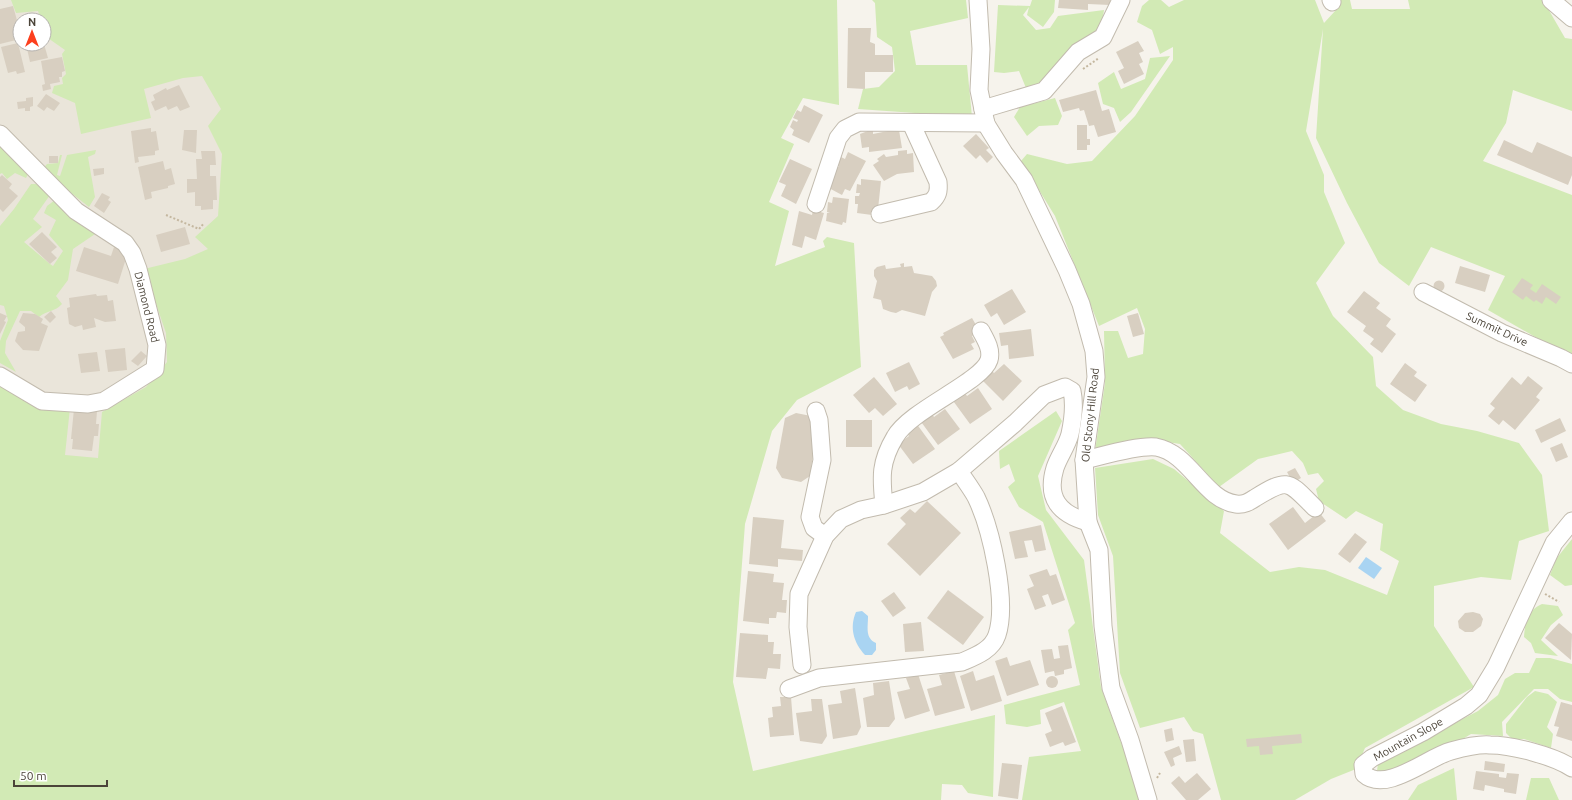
<svg xmlns="http://www.w3.org/2000/svg" width="1572" height="800" font-family="Ubuntu,sans-serif">
  <rect width="100%" height="100%" fill="#f6f3ec"/>
  <path fill="#eae5da" fill-rule="evenodd" d="M0 0H237L274 502 0 480ZM20 20H44V44H20Z"/>
  <g fill="#d2eab5">
    <path d="M11 0H837L839 105 803 98 781 138 794 144 769 202 789 211 775 266 825 247 823 241 827 237 854 243 861 367 797 400 772 431 745 524 733 682 753 771 995 715 993 797 968 793 962 785 942 784 941 800H0V383L70 408 65 455 98 458 102 412 146 387 167 362 166 333 144 269 185 259 208 249 195 237 218 216 222 154 208 126 221 109 202 76 183 78 144 89 151 118 81 134 75 103 52 93 54 86 63 84 62 78 66 74 62 54 65 50 45 36 44 20H41L38 11 16 13Z"/>
    <path d="M872 0H966L968 18 910 31 916 65H967L972 117 858 109 863 89 879 87 895 71 892 47 877 37 875 3Z"/>
    <path d="M1032 0H1055L1054 12 1043 27 1027 15 1029 7 1023 15 1036 30 1050 28 1058 16 1104 10 1102 24 1094 37 1040 84 1026 88 1019 71 1004 73 994 72 998 5 1030 6Z"/>
    <path d="M1149 0H1161L1169 7 1184 0H1315L1324 23 1336 10V0H1350L1352 9H1410L1408 0H1543L1565 38 1572 39V111L1513 90 1506 123 1483 161 1572 195V358L1488 310 1505 276 1431 247 1409 286 1379 263 1347 203 1316 138 1323 29 1306 131 1324 175V192L1345 243 1316 283 1333 316 1373 357 1376 386 1403 410 1441 424 1477 431 1519 443 1542 475 1549 531 1519 541 1511 580 1481 577 1434 586V626L1474 687 1365 748 1356 769 1331 779 1295 800H1221L1203 734 1193 731 1184 717 1140 728 1120 673 1113 556 1098 515 1095 468 1153 459 1174 469 1224 511 1220 533 1270 572 1299 567 1325 570 1387 595 1399 561 1380 550 1383 524 1356 511 1346 519 1319 501 1316 489 1324 481 1318 473 1308 475 1303 463 1292 451 1258 459 1219 487 1180 444 1147 439 1095 451 1105 383 1104 331H1118L1128 358 1143 354 1145 329 1137 308 1099 326 1055 216 1021 161 1027 154 1067 164 1092 161 1135 116 1173 60V47L1160 54 1152 30 1137 22 1142 6Z"/>
    <path d="M1170 56 1131 112 1120 122 1114 108 1103 104 1098 83 1114 72 1121 89 1145 79 1150 58Z"/>
    <path d="M1055 98 1062 116 1058 125 1039 126 1027 136 1014 117 1020 107Z"/>
    <path d="M0 145 29 172 26 178 15 173 7 179 2 173 0 174Z"/>
    <path d="M96 150 95 154 88 157 95 197 89 207 42 170 47 164 58 163 60 155H62L57 175 60 176 67 155Z"/>
    <path d="M31 184H36L50 195 33 219 42 227 24 242 50 264 53 266 63 251 49 235 56 220 44 213 47 206 55 200 98 232 73 249 68 280 56 296 62 304C55 312 47 310 39 317L31 311H20L6 341 5 353 16 372 0 363V341L8 320 4 306 0 305V226L14 209Z"/>
    <path d="M1056 411 1062 421 1038 476 1046 510 1084 560 1101 687 1142 800H1022L1029 757 1081 751 1064 702 1040 710 1041 724 1027 727 1006 724 1004 705 1080 685 1068 630 1075 623 1043 522 1019 507 1008 487 1015 481 1009 464 1000 469 999 451Z"/>
    <path d="M1572 539V585L1565 586 1550 575 1556 559Z"/>
    <path d="M1542 604 1558 606 1563 615 1551 625 1541 640 1558 656 1535 653 1531 643 1524 637C1525 622 1528 610 1542 604Z"/>
    <path d="M1536 658H1550L1572 664V702L1560 699 1548 689H1534L1502 722 1503 736 1471 734 1456 743 1390 772 1377 771 1378 763 1478 711 1498 695 1505 679 1515 673H1529Z"/>
    <path d="M1535 691 1548 694 1557 702 1547 727 1553 734 1551 748 1524 739 1513 740 1506 733V724L1527 697Z"/>
    <path d="M1454 768 1457 800H1408L1418 785Z"/>
    <path d="M1531 778H1549L1559 800H1526Z"/>
  </g>
  <g fill="#a9d4f2">
    <path d="M1366 557 1382 568 1374 579 1358 568Z"/>
    <path d="M862 611 868 616C868 628 865 638 876 643V650L872 655H865C854 643 849 628 856 612Z"/>
  </g>
  <g fill="#d8cfc1">
    <path d="M1059 0H1110V5L1088 4V10L1058 8Z"/>
    <path d="M13 6 20 31V39L0 44V9Z"/>
    <path d="M848 28H871L870 42 875 44V55H893V72H865V89L847 88Z"/>
    <path d="M1138 41 1144 51 1139 53 1143 62 1139 64 1144 74 1124 84 1118 71 1124 68 1116 52Z"/>
    <path d="M18 43 25 72 17 74 16 71 8 73 1 47Z"/>
    <path d="M26 44H44L48 58 30 62Z"/>
    <path d="M62 57 65 71 62 72V77H59L60 82 50 84 51 89 43 91 42 85 45 84 41 61Z"/>
    <path d="M179 85 190 107 180 111 177 106 168 110 166 106 155 111 151 102 155 100 153 95 166 88 167 90Z"/>
    <path d="M1096 90 1102 111 1109 109 1116 132 1098 137 1094 125 1089 126 1084 110 1080 111 1079 108 1063 112 1059 100Z"/>
    <path d="M46 94 60 103 54 111 47 107 44 111 37 106Z"/>
    <path d="M33 97V106L30 107V111H25V108L18 109 17 102 26 101V98Z"/>
    <path d="M804 105 823 115 809 143 792 135 794 130 790 127 793 120 797 122 798 120 793 118 797 110 801 112Z"/>
    <path d="M1077 125H1087V139H1090V145H1087V150H1077Z"/>
    <path d="M151 128V132L156 131 159 150 155 151V155L138 157 139 162 135 163 131 131Z"/>
    <path d="M887 128H891V131L899 130 902 148 869 152V147L862 148 860 134 873 129V134L888 131Z"/>
    <path d="M184 130H197L196 153 182 150Z"/>
    <path d="M976 134 989 148 986 150 993 157 987 163 980 155 976 159 963 146Z"/>
    <path d="M1504 140 1532 153 1537 142 1572 157V175L1568 185 1497 155Z"/>
    <path d="M907 150V154L913 153 914 172 897 174 884 181 873 165 879 161 877 159 884 154 886 157 898 155V151Z"/>
    <path d="M201 151H215L216 165H210V176H216L217 200H213V209L201 210V206H195V192L187 193V179H197L196 159H202Z"/>
    <path d="M848 152 866 161 850 191 845 189 842 195 827 187 833 167 837 169 839 166 835 164 839 156 845 159Z"/>
    <rect x="49" y="156" width="9" height="7"/>
    <path d="M790 159 812 169 796 204 781 196 786 185 779 182Z"/>
    <path d="M163 161 165 170 171 168 175 184 168 186V188L151 192 152 198 145 200 138 167Z"/>
    <path d="M104 168V174L94 176 93 169Z"/>
    <path d="M2 175 12 184 9 188 18 196 3 212 0 209V177Z"/>
    <path d="M861 179 881 181 878 209H873L872 215 857 213 858 204H855V196H859L860 193H856L857 184 861 185Z"/>
    <path d="M102 193 110 197 108 200 111 202 104 213 94 206Z"/>
    <path d="M833 197 849 199 846 223 843 222 842 225 826 221 827 213H830L827 212 828 202 832 203Z"/>
    <path d="M813 210 824 213 816 240 805 236 802 248 792 245 799 211 812 215Z"/>
    <path d="M185 227 190 244 161 252 156 235Z"/>
    <path d="M42 232 57 247 51 252 57 258 50 264 29 244Z"/>
    <path d="M84 247 111 256 114 247 128 252 118 284 76 271Z"/>
    <path d="M904 263V267L912 266 914 273 932 276 936 281 937 286 932 292 925 316 902 310 896 313 891 312 883 309 881 300 873 298 877 281 874 276V270L877 267 885 265 886 269 901 267 900 264Z"/>
    <path d="M1460 266 1490 275 1485 292 1455 283Z"/>
    <path d="M1522 278 1533 285 1530 289 1536 293 1542 284 1561 297 1556 304 1546 297 1542 304 1536 300 1534 302 1526 296 1523 300 1512 292Z"/>
    <circle cx="1439" cy="286" r="5.5"/>
    <path d="M1012 289 1026 312 1004 325 997 313 991 317 984 305Z"/>
    <path d="M1364 291 1380 303 1376 308 1391 319 1386 326 1396 334 1382 353 1370 344 1374 339 1363 331 1366 326 1347 312Z"/>
    <path d="M96 294 97 296 107 295 108 301 113 300 116 321 105 322 94 318 96 327 83 330 82 325 75 327 69 324 67 308 70 307 69 298Z"/>
    <path d="M51 311 56 317 50 323 44 317Z"/>
    <path d="M0 313 7 316 4 321 6 322 0 334Z"/>
    <path d="M23 313 35 314 43 319 41 323 48 326 39 351 23 350 15 341 18 332 25 331V327L19 322Z"/>
    <path d="M1138 313 1144 334 1133 337 1127 316Z"/>
    <path d="M972 318 980 332 972 336 975 342 971 344 974 349 953 359 940 337 944 335 943 333Z"/>
    <path d="M1031 329 1034 356 1009 359 1008 345 1001 346 999 333Z"/>
    <path d="M125 348 127 370 108 372 105 350Z"/>
    <path d="M141 351 147 356 138 366 131 361Z"/>
    <path d="M97 352 100 371 81 373 78 354Z"/>
    <path d="M909 362 920 384 909 390 907 386 895 392 886 373Z"/>
    <path d="M1405 363 1417 372 1414 376 1427 385 1415 402 1390 384Z"/>
    <path d="M1004 364 1022 381 1003 401 980 378 989 368 994 373Z"/>
    <path d="M1528 376 1543 388 1536 397 1540 400 1515 430 1503 420 1499 425 1488 416 1495 408 1490 404 1512 377 1521 385Z"/>
    <path d="M874 377 897 404 883 416 875 408 869 413 853 395Z"/>
    <path d="M978 388 992 409 970 424 951 398 963 390 967 396Z"/>
    <path d="M74 409 97 411 96 424H99L98 436H94L92 451 72 449 73 439H71Z"/>
    <path d="M945 409 960 429 938 445 919 419 930 411 934 417Z"/>
    <path d="M796 413 811 416 817 426 810 476 801 482 782 478 776 468 785 418Z"/>
    <path d="M1560 418 1566 431 1541 443 1535 430Z"/>
    <rect x="846" y="420" width="26" height="27"/>
    <path d="M916 423 935 449 913 464 898 444 909 436 905 431Z"/>
    <path d="M1562 443 1568 457 1556 462 1550 448Z"/>
    <path d="M1295 468 1301 478 1293 483 1287 472Z"/>
    <path d="M927 501 961 533 920 576 887 544 906 524 900 518 910 509 915 513Z"/>
    <path d="M1293 507 1305 523 1319 512 1326 521 1288 550 1269 524Z"/>
    <path d="M753 517 784 520 781 548 803 550 802 561 778 559V567L749 564Z"/>
    <path d="M1041 525 1046 550 1035 552 1032 540 1024 541 1028 557 1015 559 1009 532Z"/>
    <path d="M1355 533 1367 542 1350 563 1338 554Z"/>
    <path d="M1047 569 1050 576 1056 574 1065 600 1052 605 1048 594 1042 596 1046 606 1035 610 1027 589 1034 586 1029 575Z"/>
    <path d="M748 571 774 574 773 582 784 583 782 600H787L786 613 777 612 776 618H769V624L743 621Z"/>
    <path d="M948 590 984 617 963 645 927 618Z"/>
    <path d="M894 592 906 608 893 617 881 601Z"/>
    <path d="M1473 612 1480 614 1483 619 1481 626 1473 632H1465L1459 628 1458 621 1465 613Z"/>
    <path d="M921 622 924 651 905 652 903 624Z"/>
    <path d="M1559 623 1572 634 1571 660 1545 638Z"/>
    <path d="M740 633 768 635V642H774L773 654H781L780 669 768 668 766 679 736 677Z"/>
    <path d="M1068 645 1072 668 1064 670V674L1055 676 1054 671 1045 673 1041 650 1052 649 1054 659 1060 658 1058 646Z"/>
    <path d="M1007 657 1010 666 1030 660 1039 685 1007 696 995 661Z"/>
    <path d="M954 671 965 708 935 716 927 689 942 685 939 675Z"/>
    <path d="M973 671 976 681 994 675 1002 701 971 711 960 676Z"/>
    <path d="M918 674 930 711 905 719 897 692 910 689 906 678Z"/>
    <circle cx="1052" cy="682" r="6"/>
    <path d="M889 681 895 719 889 727H867L863 698 874 695 873 683Z"/>
    <path d="M855 688 861 727 857 735 833 739 828 705 842 703 840 691Z"/>
    <path d="M780 697H791L794 735 770 737 768 718 773 717 772 707 781 706Z"/>
    <path d="M811 699H822L827 736 822 744 800 741 796 713 812 711Z"/>
    <path d="M1561 702 1572 705V741L1556 736 1559 727 1554 726Z"/>
    <path d="M1062 706 1076 742 1065 746 1063 742 1050 747 1045 734 1052 731 1045 713Z"/>
    <path d="M1172 728 1174 740 1166 742 1164 730Z"/>
    <path d="M1301 734 1302 743 1272 746 1273 754 1260 755 1259 746 1247 747 1246 739Z"/>
    <path d="M1194 739 1196 761 1186 762 1183 740Z"/>
    <path d="M1179 746 1182 754 1173 758 1175 765 1171 767 1164 752Z"/>
    <path d="M1485 761 1505 764 1504 772 1484 770Z"/>
    <path d="M1002 763 1022 765 1018 799 998 796Z"/>
    <path d="M1476 771 1499 774V777L1506 778 1507 773 1519 774 1516 794 1504 792V789L1485 785 1484 791 1473 789Z"/>
    <path d="M1197 773 1211 789 1198 800H1186L1171 783 1179 776 1185 783Z"/>
  </g>
  <g fill="none" stroke-linecap="round" stroke-linejoin="round">
    <g stroke="#c2bbae" stroke-width="19">
      <g id="minor">
        <path d="M978 0 981 49 979 90 986 124 1004 153 1024 180 1067 270 1081 304 1094 351 1096 377 1084 460 1088 522 1099 550 1103 626 1111 688 1130 740 1148 800"/>
        <path d="M1331 0 1332 2"/>
        <path d="M1551 0 1572 18"/>
        <path d="M983 109 1044 91 1078 52 1103 37 1121 0"/>
        <path d="M0 134 76 211 125 243 132 253 138 269 157 345 155 369 104 401 88 404 42 401 0 376"/>
        <path d="M816 204 838 138 845 129 859 122 986 123"/>
        <path d="M880 214 931 202C938 196 939 191 938 182L911 123"/>
        <path d="M1423 292 1502 333 1561 358 1572 364"/>
        <path d="M816 411 819 420 822 460 810 517 814 528 825 536"/>
        <path d="M1084 460C1102 456 1138 445 1156 447 1190 453 1204 500 1236 504 1244 505 1249 502 1255 498 1289 477 1288 481 1315 508"/>
        <path d="M884 505C881 477 880 462 895 437 910 410 982 382 989 360 992 350 986 340 981 331"/>
        <path d="M1572 521 1554 543 1496 667 1479 695 1466 706 1423 732 1372 758 1363 765 1364 774C1386 794 1428 757 1451 751 1462 748 1479 744 1490 745 1512 745 1554 756 1572 768"/>
        <path d="M802 665 798 627 799 594 825 536 841 519 861 510 884 505 923 492 959 471 1015 423 1044 395 1065 387 1072 391C1075 405 1073 420 1070 434 1067 446 1059 456 1055 468 1046 498 1059 514 1088 522"/>
        <path d="M789 689 819 678 962 662C976 656 992 650 997 635 1008 602 991 528 976 497 971 488 964 479 959 471"/>
      </g>
    </g>
    <g stroke="#c4b79f" stroke-width="2" stroke-dasharray="2 2" stroke-linecap="butt">
      <path d="M1083 69 1099 58"/>
      <path d="M166 215 199 229 204 223"/>
      <path d="M1545 594 1559 602"/>
      <path d="M1157 778 1160 773"/>
    </g>
    <use href="#minor" stroke="#fff" stroke-width="17"/>
  </g>
  <g text-anchor="middle" dominant-baseline="central" stroke-width="4" stroke-linejoin="round" paint-order="stroke">
    <g font-size="11" fill="#4b4439" stroke="#fff">
      <text transform="translate(147 307) rotate(76)">Diamond Road</text>
      <text transform="translate(1497 329) rotate(25)">Summit Drive</text>
      <text transform="translate(1090 415) rotate(-84)">Old Stony Hill Road</text>
      <text transform="translate(1408 739) rotate(-29)">Mountain Slope</text>
    </g>
  </g>
  <g transform="translate(32 32)"><circle r="19" fill="#ffffff" stroke="#b7b4b0"/>
  <path d="M0-3L7 15L0 10L-7 15Z" fill="#fc3f1d"/>
  <text y="-6" font-size="11" font-weight="bold" text-anchor="middle" fill="#4b4439">N</text>
  </g>
  <path d="M14 780v6h93v-6" fill="none" stroke="#4b4439" stroke-width="2"/>
  <text x="20" y="780" font-size="12" fill="#4b4439" stroke="#ffffff" stroke-width="3" paint-order="stroke">50 m</text>
</svg>
